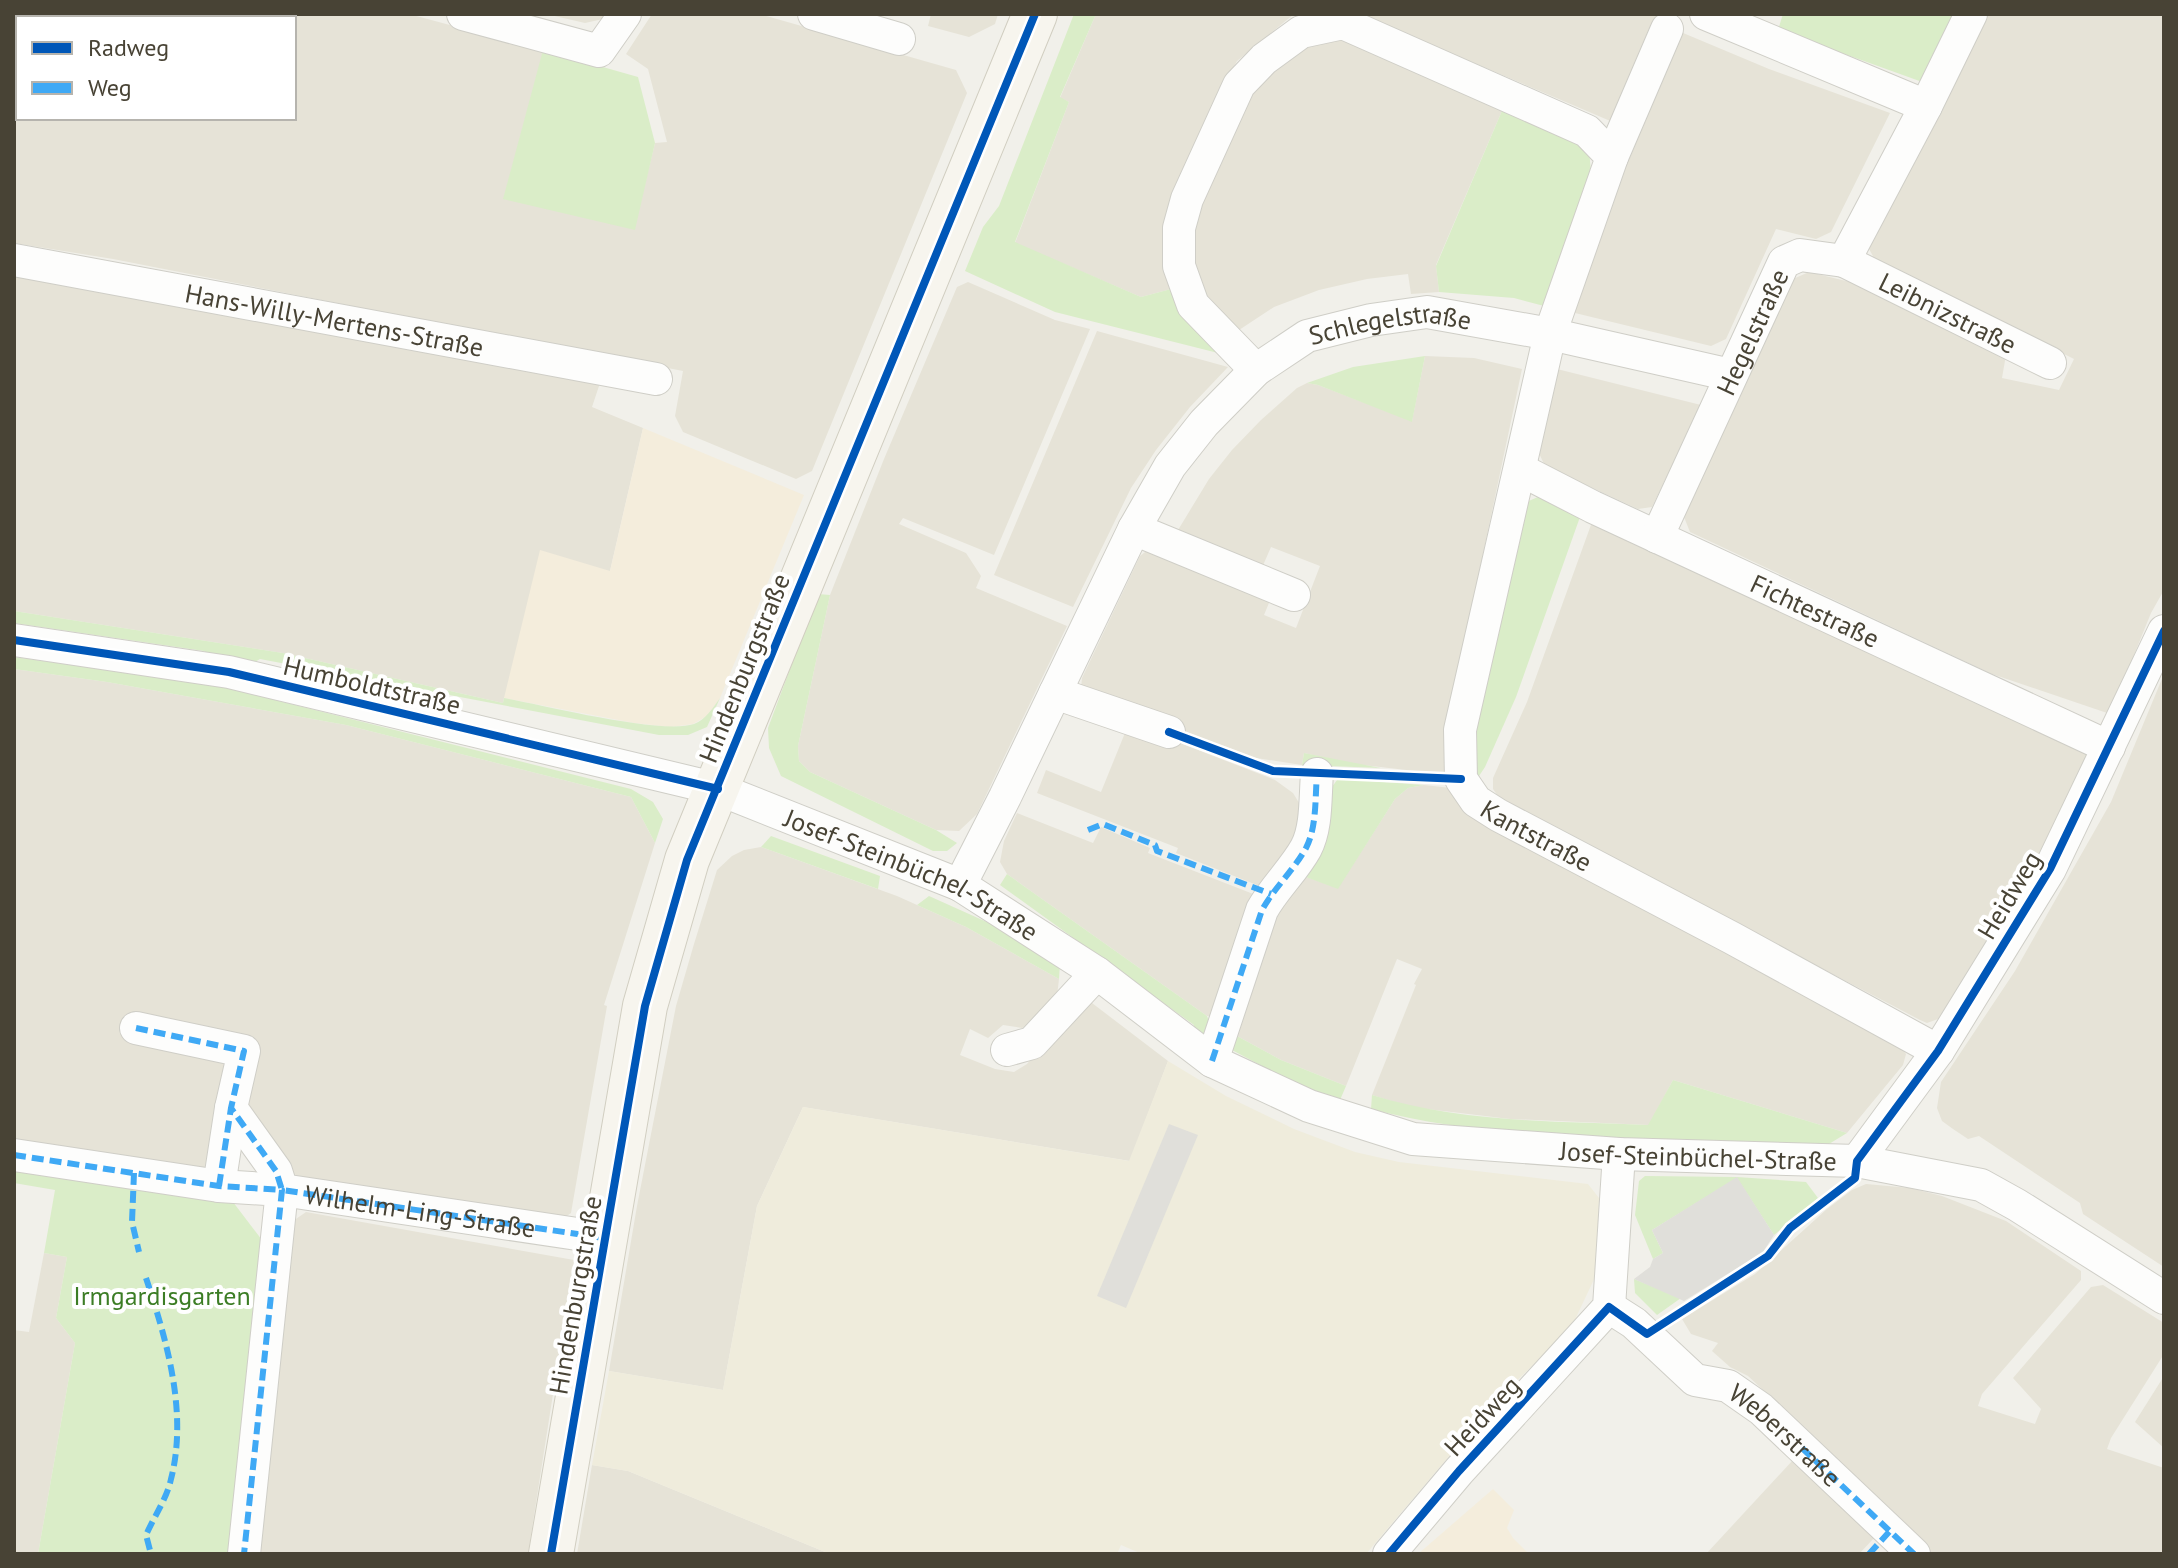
<svg xmlns="http://www.w3.org/2000/svg" width="2178" height="1568" font-family="'PT Sans',sans-serif">
  <rect width="100%" height="100%" fill="#f1f0ea"/>
  <g fill="#e6e3d7" fill-rule="evenodd">
    <path d="M14 14H409L543 50 634 229 655 143 667 142 648 69 626 54 652 14H759L956 70 967 93 812 471 796 479 683 432 675 416 683 371 113 259 14 243ZM18 18H294V118H18Z"/>
    <path d="M546 14H608L603 19 585 23Z"/>
    <path d="M931 14H998L995 24 969 37 928 26Z"/>
    <path d="M1096 14H1294L1237 61 1222 88 1165 221 1163 255 1171 289 1141 297 1015 243 1069 102 1060 98Z"/>
    <path d="M1359 14H1655L1660 16 1615 123Z"/>
    <path d="M1981 14H2164V590L2151 613 2110 714 1992 674 1690 532 1684 517 1793 279 1809 272 1875 288 2006 355 2002 378 2059 390 2074 359 1875 260 1867 245Z"/>
    <path d="M1676 30 1769 69 1890 113 1831 232 1816 239 1776 229 1726 339 1711 346 1575 313 1633 131Z"/>
    <path d="M1316 37 1343 39 1504 106 1436 265 1439 292 1411 294 1408 274 1367 279 1319 290 1274 307 1236 332 1207 296 1192 259 1197 217 1248 98 1260 81Z"/>
    <path d="M14 271 600 383 592 407 643 428 610 571 504 698 503 703 283 653 14 611Z"/>
    <path d="M968 282 1055 320 1090 329 994 555 903 518 899 524 966 553 981 576 976 588 1067 626 977 814 959 831 936 830 810 772 799 761 798 746 830 595 884 459 957 287Z"/>
    <path d="M1097 331 1228 367 1190 407 1156 450 1131 488 1073 607 994 575Z"/>
    <path d="M1425 356 1474 358 1522 369 1448 720 1450 775 1354 764 1304 753 1302 765 1250 757 1088 694 1081 688 1082 678 1140 556 1149 549 1273 593 1264 615 1296 628 1320 566 1271 547 1261 570 1175 535 1209 479 1232 450 1261 420 1297 388 1307 383 1318 385 1412 421Z"/>
    <path d="M1553 368 1701 405 1652 507 1638 509 1545 466 1537 449Z"/>
    <path d="M1592 522 2080 742 2091 759 2040 855 1983 951 1938 1019 1927 1023 1920 1020 1500 799 1493 789V778L1527 702Z"/>
    <path d="M14 669 107 682 346 725 631 797 655 843 604 1005 607 1006 571 1213 557 1223 302 1178 291 1174 249 1119 233 1062 216 1163 200 1174 14 1142Z"/>
    <path d="M2164 674V1267L2083 1214 2080 1203 1979 1136 1968 1139 1953 1129 1942 1121 1937 1108 1941 1082 2015 971 2111 802Z"/>
    <path d="M1127 728 1175 741 1275 780 1293 793 1304 811V834L1267 889 1176 853 1178 848 1037 793 1046 770 1101 792Z"/>
    <path d="M1424 785 1451 788 1899 1045 1906 1054 1903 1065 1847 1133 1673 1080 1649 1125 1510 1119 1410 1107 1372 1095 1416 985 1414 984 1422 969 1397 959 1346 1086 1281 1060 1237 1036 1264 920 1295 873 1338 888 1395 799 1408 788Z"/>
    <path d="M1017 813 1093 843 1101 827 1150 848 1148 853 1261 897 1218 1017 1207 1016 1007 874 1000 862 1004 841Z"/>
    <path d="M761 847 897 896 966 927 1059 979 1057 996 1036 1024 1022 1028 1003 1025 988 1038 970 1029 960 1055 995 1069 1014 1072 1027 1064 1077 1006 1092 1003 1168 1061 1130 1161 803 1107 757 1206 723 1390 609 1371 637 1206 676 1006 694 944 717 870 732 856 744 850Z"/>
    <path d="M1866 1184 1910 1188 1942 1196 2006 1221 2081 1271V1280L1982 1394 1978 1406 2035 1424 2041 1409 2013 1378 2091 1287 2103 1285 2164 1323V1354L2111 1438 2107 1449 2164 1468V1554H1928L1904 1531 1894 1512 1748 1376 1730 1367 1712 1351 1718 1343 1691 1334 1682 1319 1755 1274 1827 1209 1852 1190Z"/>
    <path d="M306 1212 574 1260 528 1554H255L293 1221Z"/>
    <path d="M44 1253 67 1257 56 1318 75 1343 38 1554H14V1330L29 1332Z"/>
    <path d="M2164 1376V1448L2135 1422Z"/>
    <path d="M1793 1460 1875 1537 1859 1554H1706Z"/>
    <path d="M592 1465 628 1471 830 1554H577Z"/>
  </g>
  <g fill="#f4eddc">
    <path d="M643 428 804 495 720 698 707 716 693 724 671 727 634 723 504 698 540 550 610 571Z"/>
    <path d="M1493 1489 1514 1510 1507 1528 1513 1538 1529 1554H1418Z"/>
  </g>
  <path fill="#efecdc" d="M1168 1061 1226 1096 1294 1129 1355 1152 1399 1162 1588 1184 1599 1198 1598 1271 1571 1328 1495 1402 1366 1554H1142L1121 1545 1117 1554H830L628 1471 592 1465 609 1371 723 1390 757 1206 803 1107 1129 1161Z"/>
  <g fill="#daedc8">
    <path d="M1074 14H1096L1060 97 1069 102 1015 242 1141 297 1171 289 1218 353 1055 312 965 271 983 227 999 206Z"/>
    <path d="M1783 14H1959L1925 83 1778 30Z"/>
    <path d="M543 50 638 77 655 143 635 230 503 199Z"/>
    <path d="M1504 106 1574 135 1589 150 1591 172 1548 307 1514 298 1439 292 1436 266Z"/>
    <path d="M1425 356 1412 422 1318 385 1307 383 1353 367Z"/>
    <path d="M1538 497 1580 517 1516 697 1485 767 1479 776 1474 775 1477 707 1524 503Z"/>
    <path d="M818 594 830 595 798 746 799 761 810 772 936 830 957 843 947 851H933L781 776 769 748 768 728Z"/>
    <path d="M14 611 283 653 503 703 504 698C543 705 661 735 694 724 706 719 712 709 720 698L707 727 688 735H659L260 659C240 671 220 667 204 651L14 623Z"/>
    <path d="M14 657 194 682 238 683 247 693 631 789 653 802 663 819 655 843 631 797 346 725 107 682 14 669Z"/>
    <path d="M1304 753 1381 768 1302 765Z"/>
    <path d="M1343 779 1424 785 1408 788 1395 799 1338 889 1295 873 1310 848 1332 787 1337 780Z"/>
    <path d="M771 836 880 876 878 889 761 847Z"/>
    <path d="M1007 874 1207 1016 1212 1029 1204 1040 1191 1031 1194 1025 1000 885Z"/>
    <path d="M929 896 998 927 1060 963 1059 979 966 927 917 905Z"/>
    <path d="M1237 1036 1281 1060 1346 1086 1340 1100 1294 1083 1230 1049Z"/>
    <path d="M1673 1080 1847 1133 1824 1147C1744 1144 1664 1141 1584 1137 1512 1133 1442 1128 1371 1109L1372 1095C1462 1123 1556 1121 1648 1125Z"/>
    <path d="M14 1164 233 1202 268 1248 233 1554H38L75 1343 56 1318 67 1257 44 1253 55 1190 14 1183Z"/>
    <path d="M1645 1176 1737 1177 1806 1182 1818 1198 1774 1235 1737 1178 1652 1230 1663 1253 1653 1259 1635 1215 1639 1181Z"/>
    <path d="M1634 1279 1681 1298 1657 1315 1635 1293Z"/>
  </g>
  <g fill="#e0dfda">
    <path d="M1169 1124 1198 1135 1126 1308 1097 1296Z"/>
    <path d="M1737 1177 1774 1235 1763 1252 1684 1301 1634 1279 1650 1267 1653 1259 1663 1253 1652 1230Z"/>
  </g>
  <g fill="none" stroke-linecap="round" stroke-linejoin="round">
    <g stroke="#cfcec7" stroke-width="34">
      <g id="minor">
        <path d="M463 14 599 51 625 14"/>
        <path d="M814 14 899 39"/>
        <path d="M1706 14 1926 106"/>
        <path d="M1612 157 1667 29"/>
        <path id="s1" d="M14 260 656 379"/>
        <path id="s2" d="M1844 261 2050 363"/>
        <path id="s3" d="M1256 370 1193 305 1179 266V228L1187 199 1239 85 1264 59 1301 32 1343 23 1587 131 1612 157 1550 334 1460 730 1461 779 1476 801 1498 815 1732 938 1938 1051"/>
        <path id="s4" d="M1521 470 1593 507 2109 747"/>
        <path d="M1134 529 1294 595"/>
        <path id="s5" d="M1657 537 1784 262 1800 255 1844 261 1926 106 1971 14"/>
        <path id="s6" d="M14 640 229 672 718 789 960 885 1097 973 1212 1061 1309 1106 1413 1139 1619 1154 1857 1161 1981 1185 2017 1205 2164 1298"/>
        <path d="M1055 693 1169 732"/>
        <path id="s7" d="M960 885 1005 797 1134 529 1170 466 1204 423 1256 370 1307 336 1371 320 1427 312 1550 334 1731 375"/>
        <path id="s8" d="M136 1028 244 1051 231 1108 276 1171 282 1190 604 1238"/>
        <path d="M1007 1050 1032 1043 1097 973"/>
        <path d="M1212 1061 1262 910C1274 888 1294 870 1306 848 1317 827 1315 797 1317 774"/>
        <path d="M14 1155 219 1186 282 1190 244 1554"/>
        <path d="M1857 1161 1938 1051 2050 869 2164 631"/>
        <path d="M219 1186 231 1108"/>
        <path id="s9" d="M1609 1307 1634 1323 1695 1380 1728 1386 1761 1409 1914 1554"/>
        <path d="M1389 1554 1459 1471 1609 1307 1619 1154"/>
      </g>
    </g>
    <g stroke="#d1cec1" stroke-width="46">
      <path id="secondary" d="M551 1554 645 1006 687 860 1035 14"/>
    </g>
    <use href="#minor" stroke="#fdfdfc" stroke-width="32"/>
    <use href="#secondary" stroke="#f7f5ee" stroke-width="44"/>
    <g stroke="#3fa9f5" stroke-width="6" stroke-dasharray="12 6" stroke-linecap="butt">
      <path d="M1088 830 1103 824 1155 845 1157 851 1271 894"/>
      <path d="M136 1028 244 1051 231 1108 276 1171 282 1190 604 1238"/>
      <path d="M1212 1061 1262 910C1274 888 1294 870 1306 848 1317 827 1315 797 1317 774"/>
      <path d="M14 1155 219 1186 282 1190 244 1554"/>
      <path d="M134 1173 132 1222 139 1252"/>
      <path d="M219 1186 231 1108"/>
      <path d="M146 1278C167 1341 188 1413 171 1479 167 1498 154 1517 146 1535L151 1554"/>
      <path d="M1802 1448 1914 1554"/>
      <path d="M1869 1554 1890 1531"/>
    </g>
    <g stroke="#fff" stroke-width="13">
      <g id="cycleway">
        <path d="M14 640 229 672 718 789"/>
        <path d="M1169 732 1273 771 1461 779"/>
        <path d="M551 1554 645 1006 687 860 1035 14"/>
        <path d="M1389 1554 1459 1471 1609 1307 1647 1334 1768 1256 1790 1228 1855 1178 1857 1161 1938 1051 2050 869 2164 631"/>
      </g>
    </g>
    <use href="#cycleway" stroke="#0057b8" stroke-width="8"/>
  </g>
  <g text-anchor="middle" dominant-baseline="central" stroke-width="8" stroke-linejoin="round" paint-order="stroke">
    <g font-size="26" fill="#484335" stroke="#fff">
      <text stroke="none"><textPath href="#s2" startOffset="116">Leibnizstraße</textPath></text>
      <text stroke="none"><textPath href="#s1" startOffset="326">Hans-Willy-Mertens-Straße</textPath></text>
      <text stroke="none"><textPath href="#s7" startOffset="744">Schlegelstraße</textPath></text>
      <text stroke="none"><textPath href="#s5" startOffset="226">Hegelstraße</textPath></text>
      <text stroke="none"><textPath href="#s4" startOffset="326">Fichtestraße</textPath></text>
      <text transform="translate(744 668) rotate(-68)">Hindenburgstraße</text>
      <text transform="translate(372 685) rotate(13)">Humboldtstraße</text>
      <text stroke="none"><textPath href="#s3" startOffset="1492">Kantstraße</textPath></text>
      <text stroke="none"><textPath href="#s6" startOffset="932">Josef-Steinbüchel-Straße</textPath></text>
      <text transform="translate(2009 895) rotate(-59)">Heidweg</text>
      <text stroke="none"><textPath href="#s6" startOffset="1790">Josef-Steinbüchel-Straße</textPath></text>
      <text stroke="none"><textPath href="#s8" startOffset="406">Wilhelm-Ling-Straße</textPath></text>
      <text transform="translate(575 1295) rotate(-80)">Hindenburgstraße</text>
      <text transform="translate(1482 1416) rotate(-47)">Heidweg</text>
      <text stroke="none"><textPath href="#s9" startOffset="222">Weberstraße</textPath></text>
    </g>
    <g font-size="26" fill="#3c7d25" stroke="#fff">
      <text x="162" y="1295">Irmgardisgarten</text>
    </g>
  </g>
  <rect width="2178" height="1568" fill="none" stroke="#484335" stroke-width="32"/>
  <rect x="16" y="16" width="280" height="104" fill="#ffffff" stroke="#b6b4ae" stroke-width="2"/>
  <rect x="32" y="42" width="40" height="12" fill="#0057b8" stroke="#b6b4ae" stroke-width="2"/>
  <text x="88" y="56" font-size="24" fill="#484335">Radweg</text>
  <rect x="32" y="82" width="40" height="12" fill="#3fa9f5" stroke="#b6b4ae" stroke-width="2"/>
  <text x="88" y="96" font-size="24" fill="#484335">Weg</text>
</svg>
